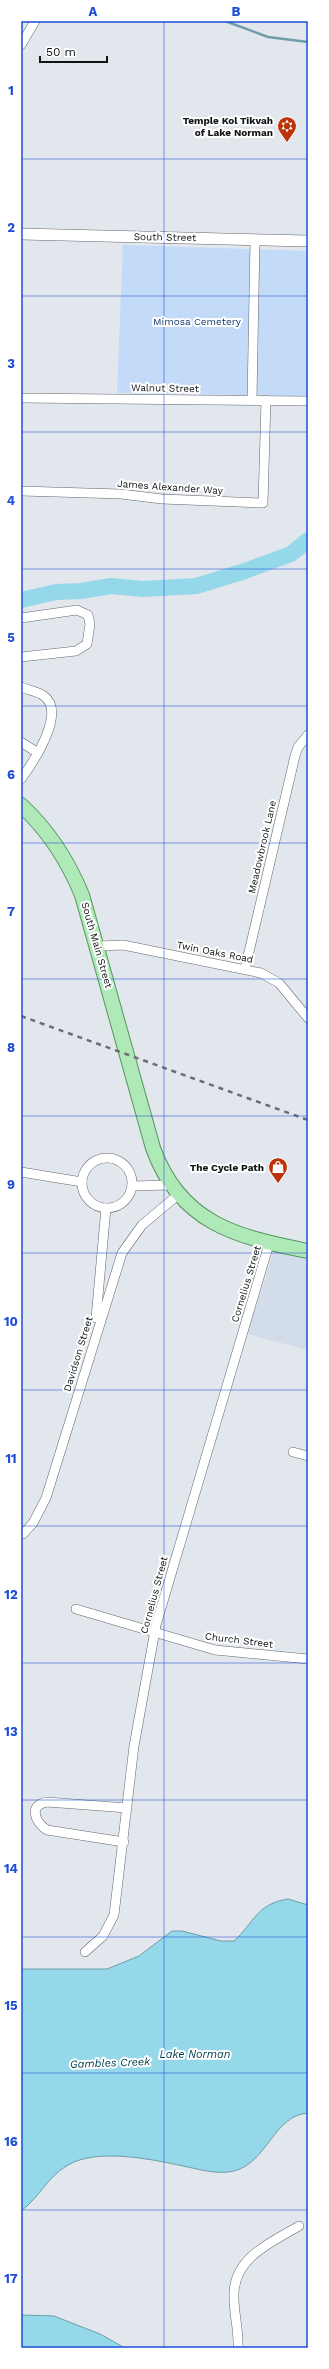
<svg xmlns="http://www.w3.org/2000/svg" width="329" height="2369" font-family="'Work Sans',sans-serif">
  <rect width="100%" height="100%" fill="#e2e7ed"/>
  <path fill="#d3dce9" d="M274 1251 308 1256V1350L247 1334Z"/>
  <path fill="#c3daf9" d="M123 245 308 251V396L117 393Z"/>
  <g fill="#95d8e9" stroke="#6d9da9">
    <path d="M288 1899 308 1905V2113C274 2115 267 2163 234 2171 218 2175 198 2169 183 2166 151 2159 97 2148 68 2165 48 2176 39 2198 21 2211V1969H107L139 1956 172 1931H182L221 1941H234C254 1923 256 1904 288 1899Z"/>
    <path d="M22 2315 54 2316 100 2334 125 2348H21Z"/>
  </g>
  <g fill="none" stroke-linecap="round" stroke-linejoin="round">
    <path stroke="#6d9da9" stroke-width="2.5" d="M225 21 268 37 308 42"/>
    <path stroke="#95d8e9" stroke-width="16" d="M21 600 56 592 81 591 111 586 143 589 196 586 242 572 291 554 308 540"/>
    <g stroke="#63676d" stroke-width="10">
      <g id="minor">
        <path d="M21 45 35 21"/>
        <path d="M21 398 308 401"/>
        <path d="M252 400 255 240"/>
        <path d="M21 491 121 494 162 499 263 503 266 400"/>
        <path d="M21 618 77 610 88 615 90 624 87 644 76 651 21 657"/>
        <path d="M21 687C28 690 39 692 44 696 67 713 32 764 21 779"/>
        <path d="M21 742 38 753"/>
        <path d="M98 946 123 945 261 973 279 983 308 1018"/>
        <path d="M245 969 295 756 298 747 308 735"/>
        <circle cx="107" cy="1183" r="25"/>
        <path d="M21 1172 82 1182"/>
        <path d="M132 1186 171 1185"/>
        <path d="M96 1318 106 1208"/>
        <path d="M293 1452 308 1456"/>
        <path d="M23 1534 33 1523 46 1498 122 1253 142 1225 178 1195"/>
        <path d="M76 1609 215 1650 308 1659"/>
        <path d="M124 1842 47 1830C35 1822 28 1805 47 1802L127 1808"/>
        <path d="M85 1952 103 1936 114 1915 134 1746 156 1625 269 1244"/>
        <path d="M238 2348C239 2329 233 2311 234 2293 235 2257 272 2242 299 2226"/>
      </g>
    </g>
    <g stroke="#63676d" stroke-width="12">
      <path id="tertiary" d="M21 234 308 241"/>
    </g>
    <g stroke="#55955f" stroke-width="16">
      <path id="primary" d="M21 805C48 830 68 861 82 895L153 1148C180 1223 236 1237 308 1251"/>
    </g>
    <use href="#minor" stroke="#fff" stroke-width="9"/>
    <use href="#tertiary" stroke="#fff" stroke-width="11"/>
    <use href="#primary" stroke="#afe9b7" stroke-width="14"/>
    <path stroke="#6a6d71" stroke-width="2.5" stroke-dasharray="5 5" stroke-linecap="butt" d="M21 1016 308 1120"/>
  </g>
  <path fill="none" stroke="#1d4ed8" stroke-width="1" stroke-opacity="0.55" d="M164 21V2348M21 159H308M21 296H308M21 432H308M21 569H308M21 706H308M21 843H308M21 979H308M21 1116H308M21 1253H308M21 1390H308M21 1526H308M21 1663H308M21 1800H308M21 1937H308M21 2073H308M21 2210H308"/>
  <defs>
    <g id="synagogue-pin" transform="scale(1)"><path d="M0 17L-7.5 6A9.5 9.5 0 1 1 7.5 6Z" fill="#bc3309" stroke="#fff"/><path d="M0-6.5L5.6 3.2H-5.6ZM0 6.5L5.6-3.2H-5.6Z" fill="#fff"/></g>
    <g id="shop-pin" transform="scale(1)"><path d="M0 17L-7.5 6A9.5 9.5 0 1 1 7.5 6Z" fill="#bc3309" stroke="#fff"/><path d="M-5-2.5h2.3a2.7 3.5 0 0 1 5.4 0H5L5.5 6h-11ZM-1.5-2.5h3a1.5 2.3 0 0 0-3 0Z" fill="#fff"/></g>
  </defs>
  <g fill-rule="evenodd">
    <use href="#synagogue-pin" x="287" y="126"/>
    <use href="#shop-pin" x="278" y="1167"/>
  </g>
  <g text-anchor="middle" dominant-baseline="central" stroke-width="4" stroke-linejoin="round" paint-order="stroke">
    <g font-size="10" font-weight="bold" fill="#101214" stroke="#fff" text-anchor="end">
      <text x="273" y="120">Temple Kol Tikvah<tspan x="273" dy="12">of Lake Norman</tspan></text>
      <text x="264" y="1167">The Cycle Path</text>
    </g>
    <g font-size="10" fill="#101214" stroke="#fff">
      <text transform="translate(165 237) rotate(1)">South Street</text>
      <text transform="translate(165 388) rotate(1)">Walnut Street</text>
      <text transform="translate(170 487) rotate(4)">James Alexander Way</text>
      <text transform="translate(262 847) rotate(-77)">Meadowbrook Lane</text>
      <text transform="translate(97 945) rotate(74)">South Main Street</text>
      <text transform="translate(215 952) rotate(11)">Twin Oaks Road</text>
      <text transform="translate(246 1284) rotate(-73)">Cornelius Street</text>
      <text transform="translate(78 1354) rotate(-73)">Davidson Street</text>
      <text transform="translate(154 1595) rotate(-75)">Cornelius Street</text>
      <text transform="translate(239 1640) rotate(7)">Church Street</text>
    </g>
    <g font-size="10" fill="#123a6e" stroke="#fff">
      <text x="197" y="321">Mimosa Cemetery</text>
    </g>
    <g font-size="11" font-style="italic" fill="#00404c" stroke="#fff">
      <text x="195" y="2054">Lake Norman</text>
      <text transform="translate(110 2063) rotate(-2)">Gambles Creek</text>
    </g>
  </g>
  <rect width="329" height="2369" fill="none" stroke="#ffffff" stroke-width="44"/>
  <path d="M40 56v6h67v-6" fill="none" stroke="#101214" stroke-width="2"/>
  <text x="46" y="56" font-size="12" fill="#101214" stroke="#ffffff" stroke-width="3" paint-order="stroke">50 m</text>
  <rect x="22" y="22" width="285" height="2325" fill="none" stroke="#1d4ed8" stroke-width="1.5"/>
  <g font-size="13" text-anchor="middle" font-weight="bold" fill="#1d4ed8">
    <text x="93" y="16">A</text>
    <text x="236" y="16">B</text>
    <text x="11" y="95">1</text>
    <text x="11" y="232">2</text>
    <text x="11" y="368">3</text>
    <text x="11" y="505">4</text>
    <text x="11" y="642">5</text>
    <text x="11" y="779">6</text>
    <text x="11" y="916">7</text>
    <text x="11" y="1052">8</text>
    <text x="11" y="1189">9</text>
    <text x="11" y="1326">10</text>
    <text x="11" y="1463">11</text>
    <text x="11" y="1599">12</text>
    <text x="11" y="1736">13</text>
    <text x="11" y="1873">14</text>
    <text x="11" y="2010">15</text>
    <text x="11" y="2146">16</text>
    <text x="11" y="2283">17</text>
  </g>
</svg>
